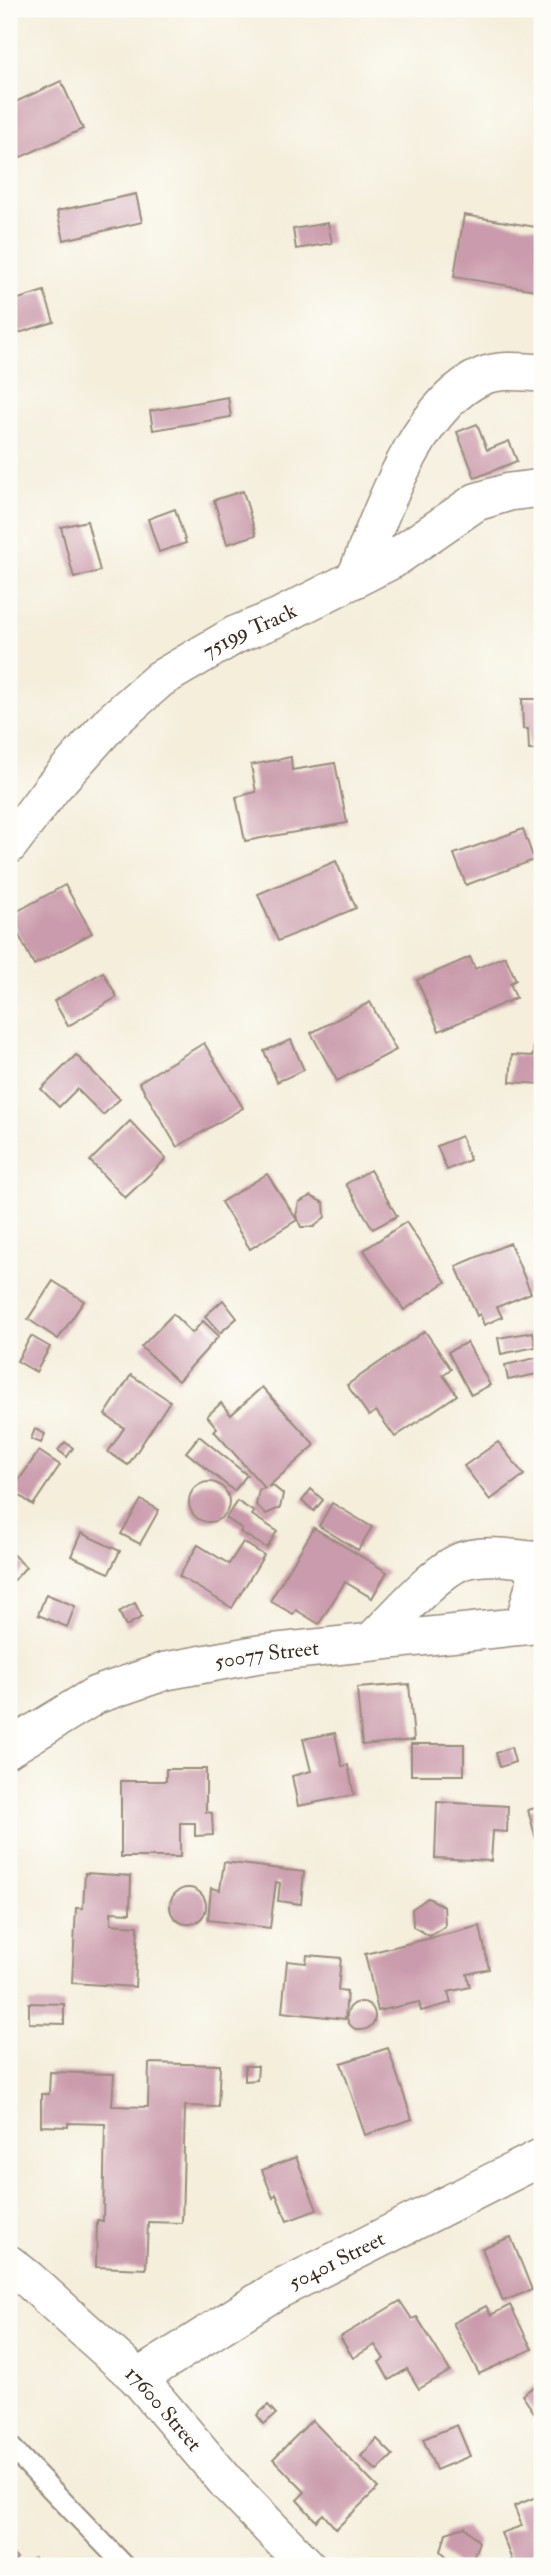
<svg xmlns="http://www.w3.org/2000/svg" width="551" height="2575" font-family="'IM FELL Double Pica',serif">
  <rect width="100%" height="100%" fill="#fdfcf7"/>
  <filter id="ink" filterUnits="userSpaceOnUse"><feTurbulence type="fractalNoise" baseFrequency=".0143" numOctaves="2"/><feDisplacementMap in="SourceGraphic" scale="14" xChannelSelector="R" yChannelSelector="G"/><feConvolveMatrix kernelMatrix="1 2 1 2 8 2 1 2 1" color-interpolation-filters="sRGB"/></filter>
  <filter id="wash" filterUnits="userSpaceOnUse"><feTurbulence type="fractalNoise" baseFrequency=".00686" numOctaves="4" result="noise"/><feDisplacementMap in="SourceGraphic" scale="28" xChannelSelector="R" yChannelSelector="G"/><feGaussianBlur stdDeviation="1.57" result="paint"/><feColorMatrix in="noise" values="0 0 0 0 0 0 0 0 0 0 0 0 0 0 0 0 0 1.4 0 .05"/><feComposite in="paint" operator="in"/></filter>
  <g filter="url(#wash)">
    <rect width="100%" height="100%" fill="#f4eedb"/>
    <g id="blocks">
      <g fill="#ca9bac">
        <path d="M61 81 83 129 10 162 9 105Z"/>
        <path d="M136 194 142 222 64 240 57 211Z"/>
        <path d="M464 215 542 228V291L454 277Z"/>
        <path d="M328 223 332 243 296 249 293 229Z"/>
        <path d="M44 291 54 322 9 336V302Z"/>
        <path d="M228 397 231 417 153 430 150 411Z"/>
        <path d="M477 424 487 450 509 441 517 461 475 478 457 432Z"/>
        <path d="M243 491 256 535 227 544 214 500Z"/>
        <path d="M175 509 186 543 159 552 148 519Z"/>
        <path d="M87 521 100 571 74 578 61 527Z"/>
        <path d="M522 699H542V750H529L528 729H523Z"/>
        <path d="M291 757 292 770 335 763 347 823 245 841 236 797 256 792 251 765Z"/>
        <path d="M523 829 534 860 466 885 454 854Z"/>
        <path d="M336 861 356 908 278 941 258 894Z"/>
        <path d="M65 885 92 933 34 965 9 916Z"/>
        <path d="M505 956 516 980 510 983 516 998 439 1031 417 980 470 957 475 969Z"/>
        <path d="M103 972 117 997 68 1026 54 1001Z"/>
        <path d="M370 1002 396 1050 337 1081 311 1033Z"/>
        <path d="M534 1030 542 1031V1084L510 1082 512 1055 533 1056Z"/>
        <path d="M291 1040 304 1070 277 1082 264 1051Z"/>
        <path d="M204 1043 243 1108 177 1147 139 1082Z"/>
        <path d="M76 1055 120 1099 103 1115 77 1089 59 1107 41 1089Z"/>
        <path d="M130 1121 166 1159 125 1198 90 1161Z"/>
        <path d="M461 1136 470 1160 447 1170 437 1146Z"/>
        <path d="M370 1170 397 1216 373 1229 346 1184Z"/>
        <path d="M267 1174 297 1220 250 1249 221 1202Z"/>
        <path d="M311 1196 324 1203 325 1217 314 1227H301L296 1216 299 1202Z"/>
        <path d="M406 1222 446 1282 404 1310 364 1250Z"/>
        <path d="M510 1243 531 1293 497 1307 502 1317 484 1325 480 1314 477 1316 456 1266Z"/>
        <path d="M53 1281 84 1301 58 1339 28 1319Z"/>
        <path d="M223 1300 237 1318 220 1333 205 1316Z"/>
        <path d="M173 1314 192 1333 203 1321 219 1336 178 1381 141 1347Z"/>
        <path d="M425 1331 451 1369 443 1375 457 1395 395 1437 376 1411 369 1416 347 1385Z"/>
        <path d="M533 1332 536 1347 501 1354 498 1338Z"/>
        <path d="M31 1336 50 1347 36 1372 17 1361Z"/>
        <path d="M467 1342 490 1385 471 1395 448 1352Z"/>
        <path d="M540 1357 542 1373 508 1380 505 1365Z"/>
        <path d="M131 1375 170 1401 128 1465 108 1452 124 1428 105 1415Z"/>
        <path d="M262 1387 315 1445 268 1487 272 1485 283 1494 280 1508 266 1514 256 1505 259 1490 265 1488 214 1431 217 1428 207 1416 221 1403 231 1415Z"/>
        <path d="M35 1429 45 1434 41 1443 31 1439Z"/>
        <path d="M199 1436 247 1475 234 1491 186 1452Z"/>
        <path d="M65 1442 73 1448 67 1457 58 1450Z"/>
        <path d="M498 1442 524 1475 490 1500 464 1466Z"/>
        <path d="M39 1451 60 1465 33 1505 12 1490Z"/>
        <circle cx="209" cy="1502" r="20"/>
        <path d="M311 1489 323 1500 314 1511 302 1501Z"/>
        <path d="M141 1500 159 1510 140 1544 121 1534Z"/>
        <path d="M237 1501 254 1512 252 1515 277 1531 267 1548 240 1532 242 1529 226 1518Z"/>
        <path d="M332 1503 372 1527 358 1550 319 1526Z"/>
        <path d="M314 1528 387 1572 372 1598 345 1582 319 1624 296 1610 293 1614 270 1601Z"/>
        <path d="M81 1533 120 1551 109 1573 71 1556Z"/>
        <path d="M243 1542 264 1555 232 1608 179 1576 198 1545 229 1564Z"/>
        <path d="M9 1551 26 1567 9 1586Z"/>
        <path d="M46 1594 75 1606 67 1627 38 1615Z"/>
        <path d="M135 1603 142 1617 126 1626 119 1612Z"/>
        <path d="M409 1684 414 1740 362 1745 357 1688Z"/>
        <path d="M335 1733 342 1766 348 1765 354 1795 298 1806 292 1776 311 1771 303 1739Z"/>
        <rect x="411" y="1744" width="53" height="31"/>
        <path d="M511 1747 515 1762 500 1767 496 1753Z"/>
        <path d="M166 1769H206V1812L212 1813 213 1835 195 1836V1823H180V1857H121V1781H166Z"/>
        <path d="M437 1802 508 1806 507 1832 493 1831 491 1861 435 1858Z"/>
        <path d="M542 1806V1852L540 1853 528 1810Z"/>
        <path d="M224 1862 304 1872 301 1904 278 1901 280 1883 276 1882 270 1928 208 1920 211 1888 220 1890Z"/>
        <path d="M85 1873 131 1876 130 1913 111 1912V1924L138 1926 135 1987 72 1983 76 1908H83Z"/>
        <circle cx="188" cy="1906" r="18"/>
        <path d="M428 1898 444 1906 445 1926 430 1936 413 1927 412 1909Z"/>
        <path d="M480 1926 489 1969 467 1974 470 1987 448 1992 451 2003 421 2011 419 2002 378 2011 365 1954Z"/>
        <path d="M307 1955 341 1958 338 1990 347 1991 345 2019 282 2012 287 1961 306 1963Z"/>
        <circle cx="361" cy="2016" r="14"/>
        <path d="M29 2003 64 2004V2024L29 2023Z"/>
        <path d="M388 2048 412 2119 365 2135 341 2063Z"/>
        <path d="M149 2063 220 2065 218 2107 185 2106 182 2223 148 2222 146 2269 96 2267 97 2220 103 2221 105 2124 68 2123V2127L41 2126V2094H49L50 2072 114 2074 112 2106 148 2107Z"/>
        <path d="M245 2066H258L257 2080 245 2081Z"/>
        <path d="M296 2157 317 2210 287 2221 276 2194 273 2198 262 2170Z"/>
        <path d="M511 2237 532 2290 503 2301 482 2248Z"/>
        <path d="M400 2301 412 2319 417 2317 450 2371 419 2389 407 2369 389 2380 379 2362 384 2359 375 2345 353 2358 340 2337Z"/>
        <path d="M510 2305 532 2349 479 2374 453 2323 486 2306 491 2315Z"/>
        <path d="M542 2381V2424L522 2395Z"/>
        <path d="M268 2405 276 2414 264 2424 257 2415Z"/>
        <path d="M312 2420 378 2488 336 2529 323 2514 316 2521 297 2500 305 2492 273 2459Z"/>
        <path d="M457 2425 470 2456 436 2470 423 2439Z"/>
        <path d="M377 2439 393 2455 377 2471 361 2456Z"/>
        <path d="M541 2495 542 2566H508L506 2562 512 2560 501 2533 522 2526 514 2506Z"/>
        <path d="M465 2527 479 2542 472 2560 455 2565 441 2551 446 2533Z"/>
        <path d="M9 2550 17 2559 10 2566H9Z"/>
        <path d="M34 2558 42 2566H26Z"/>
      </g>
    </g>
  </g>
  <g filter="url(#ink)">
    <use href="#blocks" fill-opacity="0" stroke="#988c7c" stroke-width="2"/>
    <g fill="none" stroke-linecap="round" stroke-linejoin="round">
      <g stroke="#988c7c" stroke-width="23">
        <path id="service" d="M9 2445 125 2566"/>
      </g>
      <g stroke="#988c7c" stroke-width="40">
        <g id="minor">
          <path d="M355 579C380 518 417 403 483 376 501 369 523 372 542 373"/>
          <path id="s1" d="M9 845 52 788 111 722 160 679 235 635 277 618 392 560 476 502 509 492 542 488"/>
          <path d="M523 1626 542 1558"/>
          <path d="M371 1642C394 1620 437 1568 465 1560 489 1553 517 1559 541 1561"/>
          <path id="s2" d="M9 1748 96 1695 166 1671 259 1654 542 1624"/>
          <path id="s3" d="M9 2264 28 2279 138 2378 229 2485 307 2566"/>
          <path id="s4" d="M138 2378 274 2292 542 2157"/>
        </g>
      </g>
      <use href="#service" stroke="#fff" stroke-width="19"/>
      <use href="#minor" stroke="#fff" stroke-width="37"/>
    </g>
  </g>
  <g text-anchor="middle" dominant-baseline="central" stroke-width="7" stroke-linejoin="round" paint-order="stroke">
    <g font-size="21" fill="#3b2a1e" stroke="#fdfcf7">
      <text stroke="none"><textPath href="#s1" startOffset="327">75199 Track</textPath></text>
      <text stroke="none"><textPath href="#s2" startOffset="278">50077 Street</textPath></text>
      <text stroke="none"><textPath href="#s4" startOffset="231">50401 Street</textPath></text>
      <text stroke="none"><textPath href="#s3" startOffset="212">17600 Street</textPath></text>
    </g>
  </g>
  <rect width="551" height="2575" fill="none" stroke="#fdfcf7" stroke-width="35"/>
</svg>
